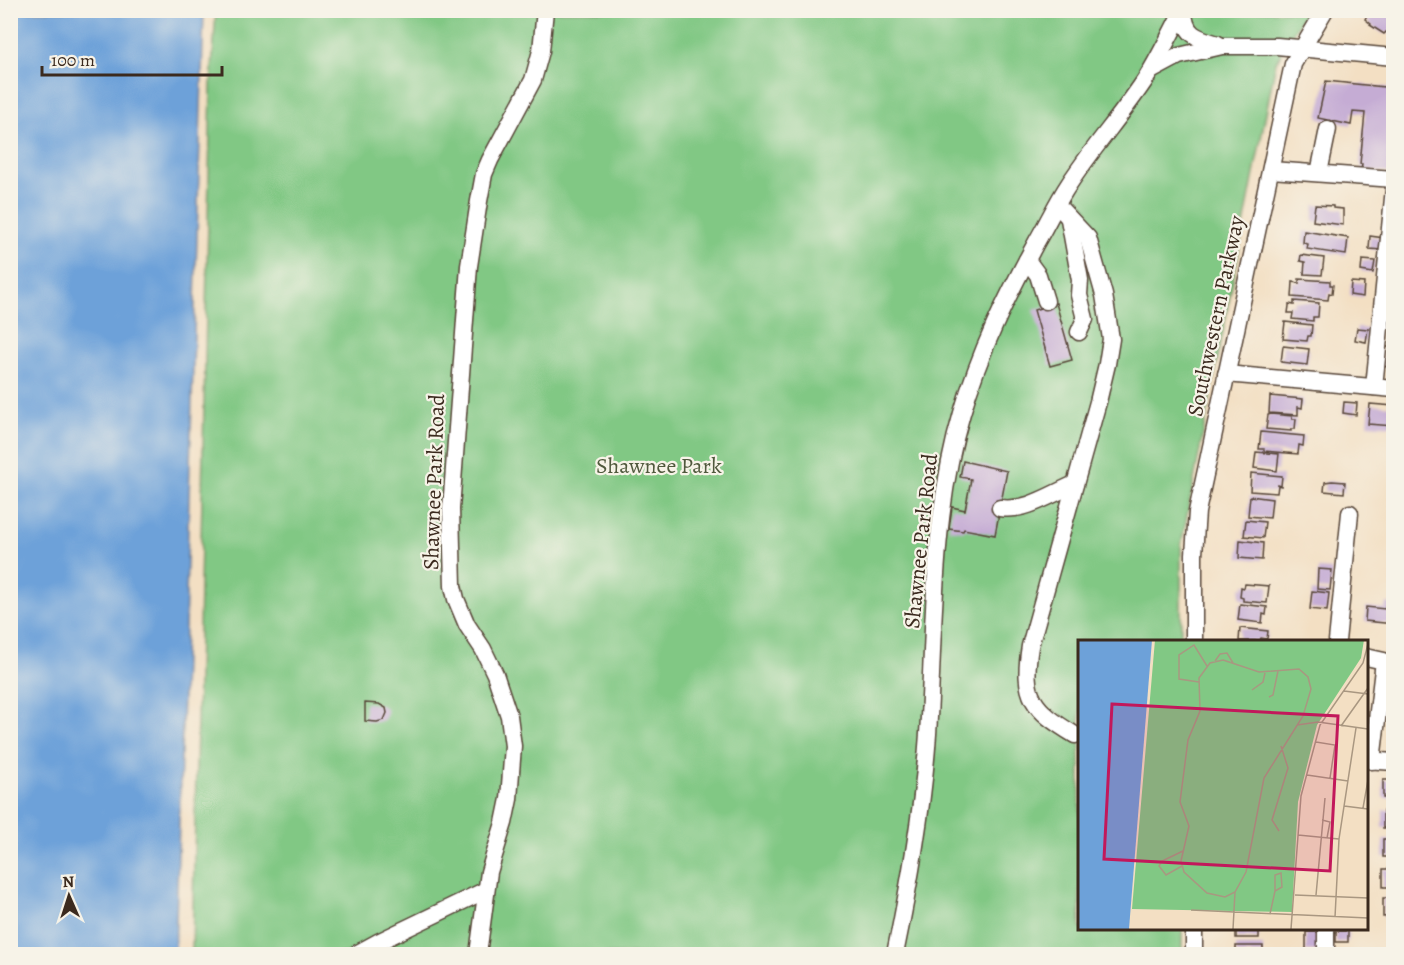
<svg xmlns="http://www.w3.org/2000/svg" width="1404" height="965" font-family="Alegreya,serif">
  <rect width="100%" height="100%" fill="#f7f3e8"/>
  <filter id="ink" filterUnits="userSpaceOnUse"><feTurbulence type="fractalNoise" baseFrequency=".0167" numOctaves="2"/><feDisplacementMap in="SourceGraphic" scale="12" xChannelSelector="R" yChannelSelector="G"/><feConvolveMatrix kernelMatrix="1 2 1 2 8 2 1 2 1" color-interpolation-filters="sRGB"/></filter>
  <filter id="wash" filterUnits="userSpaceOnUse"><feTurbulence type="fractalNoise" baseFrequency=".008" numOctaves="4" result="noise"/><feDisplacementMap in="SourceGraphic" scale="24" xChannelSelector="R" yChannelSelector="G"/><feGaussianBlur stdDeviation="1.35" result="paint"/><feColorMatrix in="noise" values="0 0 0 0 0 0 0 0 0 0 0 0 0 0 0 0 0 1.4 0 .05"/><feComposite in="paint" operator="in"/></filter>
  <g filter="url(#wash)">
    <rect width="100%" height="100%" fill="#f3dfc3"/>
    <path fill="#81c884" stroke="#5e7951" stroke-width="1.5" d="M216 11H1306L1276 62 1181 546V641H1080V928H1182V954H192L211 84Z"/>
    <path fill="#6da1d9" stroke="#54667c" stroke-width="1.5" d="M10 11H204L175 954H11Z"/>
    <g id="blocks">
      <g fill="#c5acd4">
        <path d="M1370 10H1394V36L1386 32 1384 34 1370 25 1371 24 1365 19Z"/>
        <path d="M1326 81 1394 88V158L1390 173 1361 170 1362 164H1360L1365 113 1353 112 1351 125 1318 118Z"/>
        <path d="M1315 205 1333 206V208L1343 209V225L1313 221Z"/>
        <path d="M1304 231 1348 238 1346 255 1307 249 1308 244 1303 243Z"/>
        <path d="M1370 236 1384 238 1383 250 1369 249Z"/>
        <path d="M1301 255 1324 258 1322 275 1304 274 1305 262 1300 261Z"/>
        <path d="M1362 260 1375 261 1373 273 1361 271Z"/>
        <path d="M1299 279 1330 281V285H1333L1332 294 1329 293 1328 300 1292 297 1293 282 1299 283Z"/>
        <path d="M1351 282 1364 283 1363 297 1350 295Z"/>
        <path d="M1294 301 1319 303 1318 317H1313V321L1292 319 1293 313H1288L1289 306V304L1294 305Z"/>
        <path d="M1056 303 1072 360 1050 366 1034 310Z"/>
        <path d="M1285 322 1312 325 1311 336H1308L1307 341 1283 339Z"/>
        <path d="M1357 328 1368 329 1366 342 1355 340Z"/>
        <path d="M1283 346 1309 349 1307 365 1281 362Z"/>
        <path d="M1384 347H1394V370H1389V367L1382 366Z"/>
        <path d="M1270 396 1303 399 1302 408 1298 407V415L1269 413Z"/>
        <path d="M1344 402 1357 403 1356 415 1343 413Z"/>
        <path d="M1370 404 1394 406V426L1368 424Z"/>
        <path d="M1271 414 1292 416V419H1296L1295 429H1291V431L1266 429 1268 415Z"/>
        <path d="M1261 432 1304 436 1303 446 1299 445 1298 454 1264 451V449H1259Z"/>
        <path d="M1256 452 1279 454 1277 471 1254 468Z"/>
        <path d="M963 461 1007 471 995 535 964 529 963 531 949 529 952 507 965 510 971 479 960 477Z"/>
        <path d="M1251 473 1282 476 1281 486 1278 485 1277 493 1250 491Z"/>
        <path d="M1332 481 1345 482 1344 493 1324 491 1325 482Z"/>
        <path d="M1250 496 1272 499 1270 518 1248 516Z"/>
        <path d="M1246 520 1265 522 1263 538 1244 536Z"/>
        <path d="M1240 540 1263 543 1262 560 1239 558Z"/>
        <path d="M1318 569 1332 570 1330 590 1317 589Z"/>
        <path d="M1245 584 1269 586 1267 603 1243 601V598L1240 597 1241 587 1244 588Z"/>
        <path d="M1312 591 1329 593 1327 611 1310 609Z"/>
        <path d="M1386 603 1394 604V624L1365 621 1366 607 1385 609Z"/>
        <path d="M1240 604 1267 607 1266 615 1263 614 1262 623 1238 620Z"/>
        <path d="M1240 628 1268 631 1267 639 1261 638 1260 641H1239Z"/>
        <path d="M365 703 379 704 386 708 387 713 384 720 377 722 365 721Z"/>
        <rect x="1383" y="780" width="11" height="18"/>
        <rect x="1383" y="810" width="11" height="18"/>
        <rect x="1383" y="839" width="11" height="18"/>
        <rect x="1383" y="869" width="11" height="18"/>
        <path d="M1383 898H1394V916L1383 917Z"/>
        <path d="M1236 928H1263V931H1259V938H1236Z"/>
        <rect x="1336" y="931" width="12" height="11"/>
        <rect x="1306" y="932" width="13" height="19"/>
        <rect x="1236" y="946" width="27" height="8"/>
      </g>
    </g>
  </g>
  <g filter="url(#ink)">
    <use href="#blocks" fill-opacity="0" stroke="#574537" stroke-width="1.5"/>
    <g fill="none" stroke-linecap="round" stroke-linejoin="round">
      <g stroke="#574537" stroke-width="19">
        <g id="minor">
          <path d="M1184 10C1184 35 1197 38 1218 44"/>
          <path d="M1151 71 1179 56 1222 46H1277L1394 57"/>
          <path d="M1271 170 1394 179"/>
          <path d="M1319 173 1328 129"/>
          <path d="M1057 205 1088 238 1104 295 1111 339 1107 364 1098 402 1030 646C1022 697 1032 709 1075 735"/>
          <path d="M1069 219 1080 280 1079 295 1085 319 1079 332"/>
          <path d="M1027 260 1038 275 1046 301"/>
          <path d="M1226 374 1394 389"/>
          <path d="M1374 387 1394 188"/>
          <path d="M1000 508C1026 512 1051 494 1075 484"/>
          <path d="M1194 641V554L1197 512 1293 64 1325 10"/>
          <path d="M1337 641 1350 513"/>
          <path d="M1366 657 1384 661 1372 761"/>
          <path d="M1366 760 1394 762"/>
          <path d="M1194 928V954"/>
          <path d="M1326 928V954"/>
          <path d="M356 954 378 942 486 890"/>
          <path d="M478 954 489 872 504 823 509 799 513 746 509 716 495 674 483 649 467 625 456 599 453 586 451 509 469 266 479 201 484 174 490 160 533 80 541 51 545 10"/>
          <path d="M895 954C910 882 923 808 928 734 935 627 931 517 962 413 979 353 1007 296 1037 241 1048 222 1057 202 1069 184 1093 147 1123 114 1147 77 1160 56 1171 33 1183 10"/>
        </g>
      </g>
      <use href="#minor" stroke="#fff" stroke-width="16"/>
    </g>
  </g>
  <g text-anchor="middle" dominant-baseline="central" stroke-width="4.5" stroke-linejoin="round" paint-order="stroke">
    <g font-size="22" fill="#3b2a1e" stroke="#f7f3e8">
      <text transform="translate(1216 316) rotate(-78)">Southwestern Parkway</text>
      <text transform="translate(434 482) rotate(-88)">Shawnee Park Road</text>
      <text transform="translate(921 541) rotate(-84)">Shawnee Park Road</text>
    </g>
    <g font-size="22" fill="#50593d" stroke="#f7f3e8">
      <text x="659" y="466">Shawnee Park</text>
    </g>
  </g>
  <g transform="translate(1078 640)">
    <rect width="290" height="290" fill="#f3dfc3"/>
    <path d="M77 0H286L283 18 239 85 220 162 214 272 54 269Z" fill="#81c884"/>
    <path d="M0 0H74L51 289H0Z" fill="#6da1d9"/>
    <path fill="none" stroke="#a99781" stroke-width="1.5" d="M145 20 181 32 221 29 230 37 233 49 225 76 186 138 168 232 157 252 147 257 129 253 106 232 103 221 111 186 102 162 110 100 122 71 121 38 132 23ZM137 21 142 14 149 13 155 23M121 42 101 39V15L116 5 129 26M174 50 185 42 187 33M266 51 290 54M191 57 195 55 200 31M219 85 240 82 290 89M263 86 290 48M238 102 257 105 252 138M229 135 270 141M266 166 290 169M285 168 290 140M244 180 252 182 249 198M201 191 194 180 210 128 203 106M220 195 261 199M104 226 88 235 81 226 84 221 105 211M217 255 290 258M238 255 247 158M113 270 290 278M192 274 197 251 204 247 203 233 197 235V251M257 277 261 199 278 88M155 289 157 252M213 289 223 156 242 85 285 23 290 4"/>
    <path fill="#c2185b" fill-opacity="0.15" stroke="#c2185b" stroke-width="3" d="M34 64 260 76 252 231 26 219Z"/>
    <rect width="290" height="290" fill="none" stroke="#3b2a1e" stroke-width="3"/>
  </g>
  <rect width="1404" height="965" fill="none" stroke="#f7f3e8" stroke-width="36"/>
  <g transform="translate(69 896) rotate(357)" stroke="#f7f3e8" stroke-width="4.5" paint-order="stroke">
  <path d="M0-4.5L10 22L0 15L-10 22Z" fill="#3b2a1e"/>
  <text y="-9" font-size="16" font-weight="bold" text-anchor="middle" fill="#3b2a1e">N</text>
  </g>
  <path d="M42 66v9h180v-9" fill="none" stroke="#3b2a1e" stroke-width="3"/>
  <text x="51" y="66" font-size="18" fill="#3b2a1e" stroke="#f7f3e8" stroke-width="4.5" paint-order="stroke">100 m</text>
</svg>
